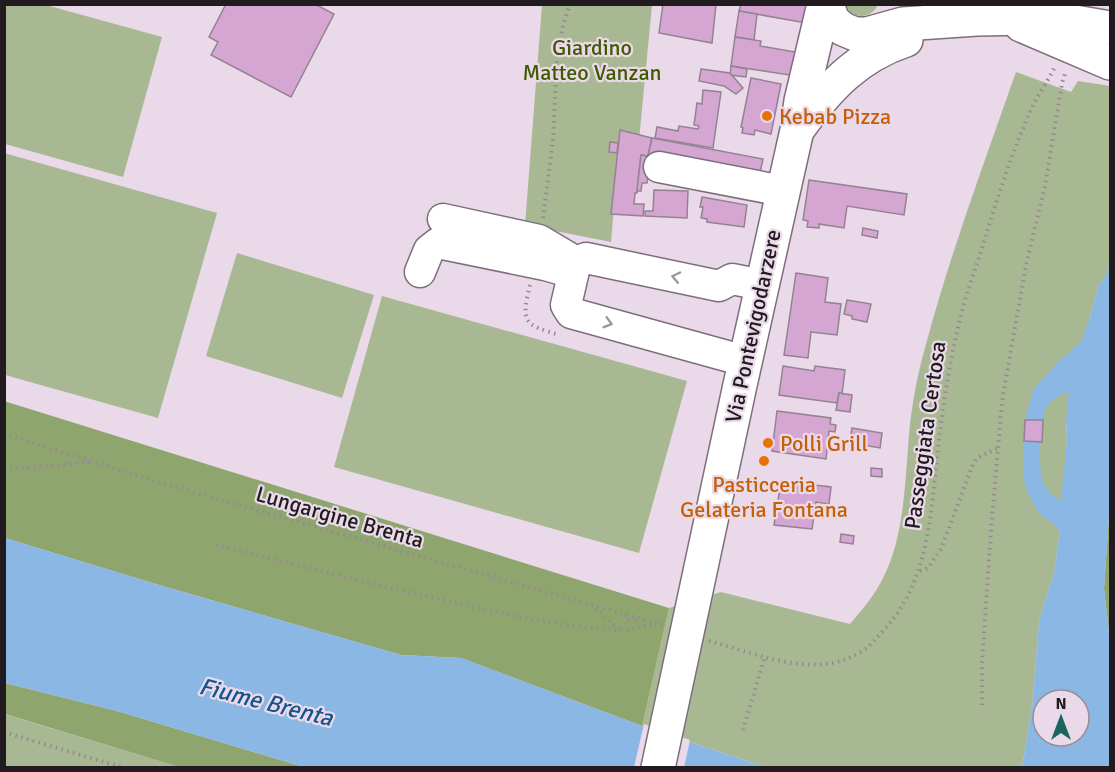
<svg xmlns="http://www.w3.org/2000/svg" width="1115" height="772" font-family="Signika,sans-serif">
  <rect width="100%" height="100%" fill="#ead9e8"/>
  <g fill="#a8b892">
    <path d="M4 5H46L162 37 123 177 5 144Z"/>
    <path d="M542 5H652L639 140 620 137 611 242 525 225Z"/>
    <path d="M844 5H878C870 20 852 19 844 5Z"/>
    <path d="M1016 72 1071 92 1078 81 1110 86V261L1107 274 1098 287 1090 318 1081 343 1066 419 1067 440 1060 530 1054 573 1039 621 1033 700 1023 762 1020 767H765L642 726 669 608 721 592 850 624C862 610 874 596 882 580 906 536 905 473 910 424 913 399 918 372 925 348 950 254 984 163 1016 72Z"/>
    <path d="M4 153 217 213 158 418 5 375Z"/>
    <path d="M237 253 374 295 342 398 206 356Z"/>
    <path d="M382 296 687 381 639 553 334 467Z"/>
    <path d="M4 714 179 767H5Z"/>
  </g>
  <g fill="#8fa56e">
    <path d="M4 401 669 608 642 726 461 658 401 655 159 585 5 538Z"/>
    <path d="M1110 502V642L1104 588Z"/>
    <path d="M5 683 117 711 304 767H179L5 714Z"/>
  </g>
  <g fill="#8ab7e3" fill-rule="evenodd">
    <path d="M1110 261V502L1104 588 1110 642V767L1020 768 1023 762 1033 700 1039 621 1054 573 1060 530 1038 512 1025 487 1023 467 1025 420 1033 390 1055 365 1081 342 1090 318 1098 287 1107 274ZM1069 392 1066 419 1067 440 1061 501C1054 496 1048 492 1044 484 1037 472 1040 420 1046 408 1050 399 1061 395 1069 392ZM1043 700H1079V736H1043Z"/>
    <path d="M5 538 159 585 401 655 461 658 642 726 765 767H304L117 711 5 683Z"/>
  </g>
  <path fill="#ead9e8" d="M644 724 690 740 684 768 634 767Z"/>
  <g fill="#d4a6d1" stroke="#938392" stroke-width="1.5">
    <path d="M226 4H315L334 14 291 97 211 55 218 42 209 37Z"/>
    <path d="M663 4H716L712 43 659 33Z"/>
    <path d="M741 4H809L806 23 739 11Z"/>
    <path d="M739 11 757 14 754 40 735 37Z"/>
    <path d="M735 37 761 41 760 46 801 53 796 76 731 66Z"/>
    <path d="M731 66 747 69 746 77 730 75Z"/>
    <path d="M701 69 730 73 743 88 736 94 724 86 699 81Z"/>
    <path d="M751 78 781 84 771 134 755 130 754 135 742 133 743 128 741 127Z"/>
    <path d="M703 90 721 92 713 148 655 138 657 127 678 131 679 126 698 129 699 126 694 125 697 103 702 104Z"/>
    <path d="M620 130 652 138 648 156 641 155 637 193H635L634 204H644L643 216 611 214Z"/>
    <path d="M652 138 763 159 759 177 648 156Z"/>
    <path d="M610 142 618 143 617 153 609 152Z"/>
    <path d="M641 155 651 157 647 183H642L641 191H637Z"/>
    <path d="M809 180 907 194 904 215 847 206 844 228 819 224V228L807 227 808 221 803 220Z"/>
    <path d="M654 190 688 191 687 218 645 216V211H653Z"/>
    <path d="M702 197 747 205 744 227 707 222V219L701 218 703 207H700Z"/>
    <path d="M863 228 878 231 877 238 862 235Z"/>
    <path d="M796 273 828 278 825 302 841 304 837 335 811 332 808 358 784 355Z"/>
    <path d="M847 300 871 304 867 322 852 319V316L844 314Z"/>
    <path d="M783 366 814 371 815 366 845 370 842 394 839 393 837 403 779 395Z"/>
    <path d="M839 393 852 395 850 412 836 410Z"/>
    <path d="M777 411 831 418 830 424 836 425 835 432 829 431 826 459 772 451Z"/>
    <path d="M1025 420H1043L1042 442 1024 441Z"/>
    <path d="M852 428 882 433 880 448 863 445 864 441 850 439Z"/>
    <path d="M871 468 882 469V477L871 476Z"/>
    <path d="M781 481 831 487 829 504 816 502 812 529 774 525Z"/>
    <path d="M841 534 854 536 853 544 840 542Z"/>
  </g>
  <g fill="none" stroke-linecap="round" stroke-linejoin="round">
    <g stroke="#7e6e7c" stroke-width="33">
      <g id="minor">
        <path d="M659 167 783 191"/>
        <path d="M443 219 539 240 576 262"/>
        <path d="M420 272 429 250 438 243 545 265 573 273"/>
        <path d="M745 361 571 313 566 305 576 262 586 258 719 286 732 279 762 285"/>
      </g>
    </g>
    <g stroke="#7e6e7c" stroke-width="36">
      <g id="major">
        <path d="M827 4 833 21 843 29 855 34H867L903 24 977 19 1036 18 1063 20 1110 28"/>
        <path d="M1021 25 1110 63"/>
        <path d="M798 129C828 88 857 56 906 40"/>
        <path d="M658 768 740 385 797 130 801 101 824 4"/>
      </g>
    </g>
    <g stroke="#968994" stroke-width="4" stroke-dasharray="1.5 4.5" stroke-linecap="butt">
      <path d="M543 218 553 140 557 56 563 25 570 4"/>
      <path d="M530 285C521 322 523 325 560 335"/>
      <path d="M4 434 161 483 663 625"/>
      <path d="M4 470 90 462"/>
      <path d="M216 545 390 588 529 619 574 626 626 631 655 624"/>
      <path d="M920 571 928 568 941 549 973 464 977 458 998 448"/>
      <path d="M596 608 615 626 622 629"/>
      <path d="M626 615 627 620H638"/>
      <path d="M709 641C756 653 812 680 859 653 868 648 875 640 882 632 933 579 931 501 940 432 945 391 952 351 962 311 967 291 975 271 981 251 995 205 1010 158 1029 114 1036 98 1047 82 1055 67"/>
      <path d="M982 705V663L991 530 1002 401 1026 265 1045 186 1062 83 1066 71"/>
      <path d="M743 730 765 656"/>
      <path d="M4 732 124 768"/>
    </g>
    <use href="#minor" stroke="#fff" stroke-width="30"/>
    <use href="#major" stroke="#fff" stroke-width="33"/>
  </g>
  <defs><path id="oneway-chevron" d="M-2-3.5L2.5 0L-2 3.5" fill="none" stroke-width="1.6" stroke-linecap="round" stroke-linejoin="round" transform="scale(1.5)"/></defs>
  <g stroke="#9b989b">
    <use href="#oneway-chevron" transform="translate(676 277) rotate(-168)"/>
    <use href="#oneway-chevron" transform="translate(608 323) rotate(16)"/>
  </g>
  <g fill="#e8710a" stroke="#ead9e8" stroke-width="2">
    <circle cx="767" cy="116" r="6"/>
    <circle cx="768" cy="443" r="6"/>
    <circle cx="764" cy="461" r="6"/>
  </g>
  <g text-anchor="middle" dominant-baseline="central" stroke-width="4.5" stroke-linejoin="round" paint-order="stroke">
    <g font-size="22" fill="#405900" stroke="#ead9e8">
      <text x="592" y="47">Giardino<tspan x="592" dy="25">Matteo Vanzan</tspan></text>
    </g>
    <g font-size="22" fill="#c56008" stroke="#ead9e8" text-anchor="start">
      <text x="779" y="116">Kebab Pizza</text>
      <text x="780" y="443">Polli Grill</text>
      <text x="764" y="484" text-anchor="middle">Pasticceria<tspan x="764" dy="25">Gelateria Fontana</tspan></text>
    </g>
    <g font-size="22" fill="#211b20" stroke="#ead9e8">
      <text transform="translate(753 326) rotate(-78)">Via Pontevigodarzere</text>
      <text transform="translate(925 435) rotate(-82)">Passeggiata Certosa</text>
      <text transform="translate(340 517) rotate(16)">Lungargine Brenta</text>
    </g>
    <g font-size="24" font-style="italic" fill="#14568d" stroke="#ead9e8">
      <text transform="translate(266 702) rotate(14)">Fiume Brenta</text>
    </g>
  </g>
  <rect width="1115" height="772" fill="none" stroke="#211b20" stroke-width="12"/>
  <g transform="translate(1061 718)"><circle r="28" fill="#ead9e8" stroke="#9a8d98" stroke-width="1.5"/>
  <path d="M0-4.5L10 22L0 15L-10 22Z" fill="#196661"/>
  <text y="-9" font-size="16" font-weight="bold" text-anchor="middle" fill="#211b20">N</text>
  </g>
</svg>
